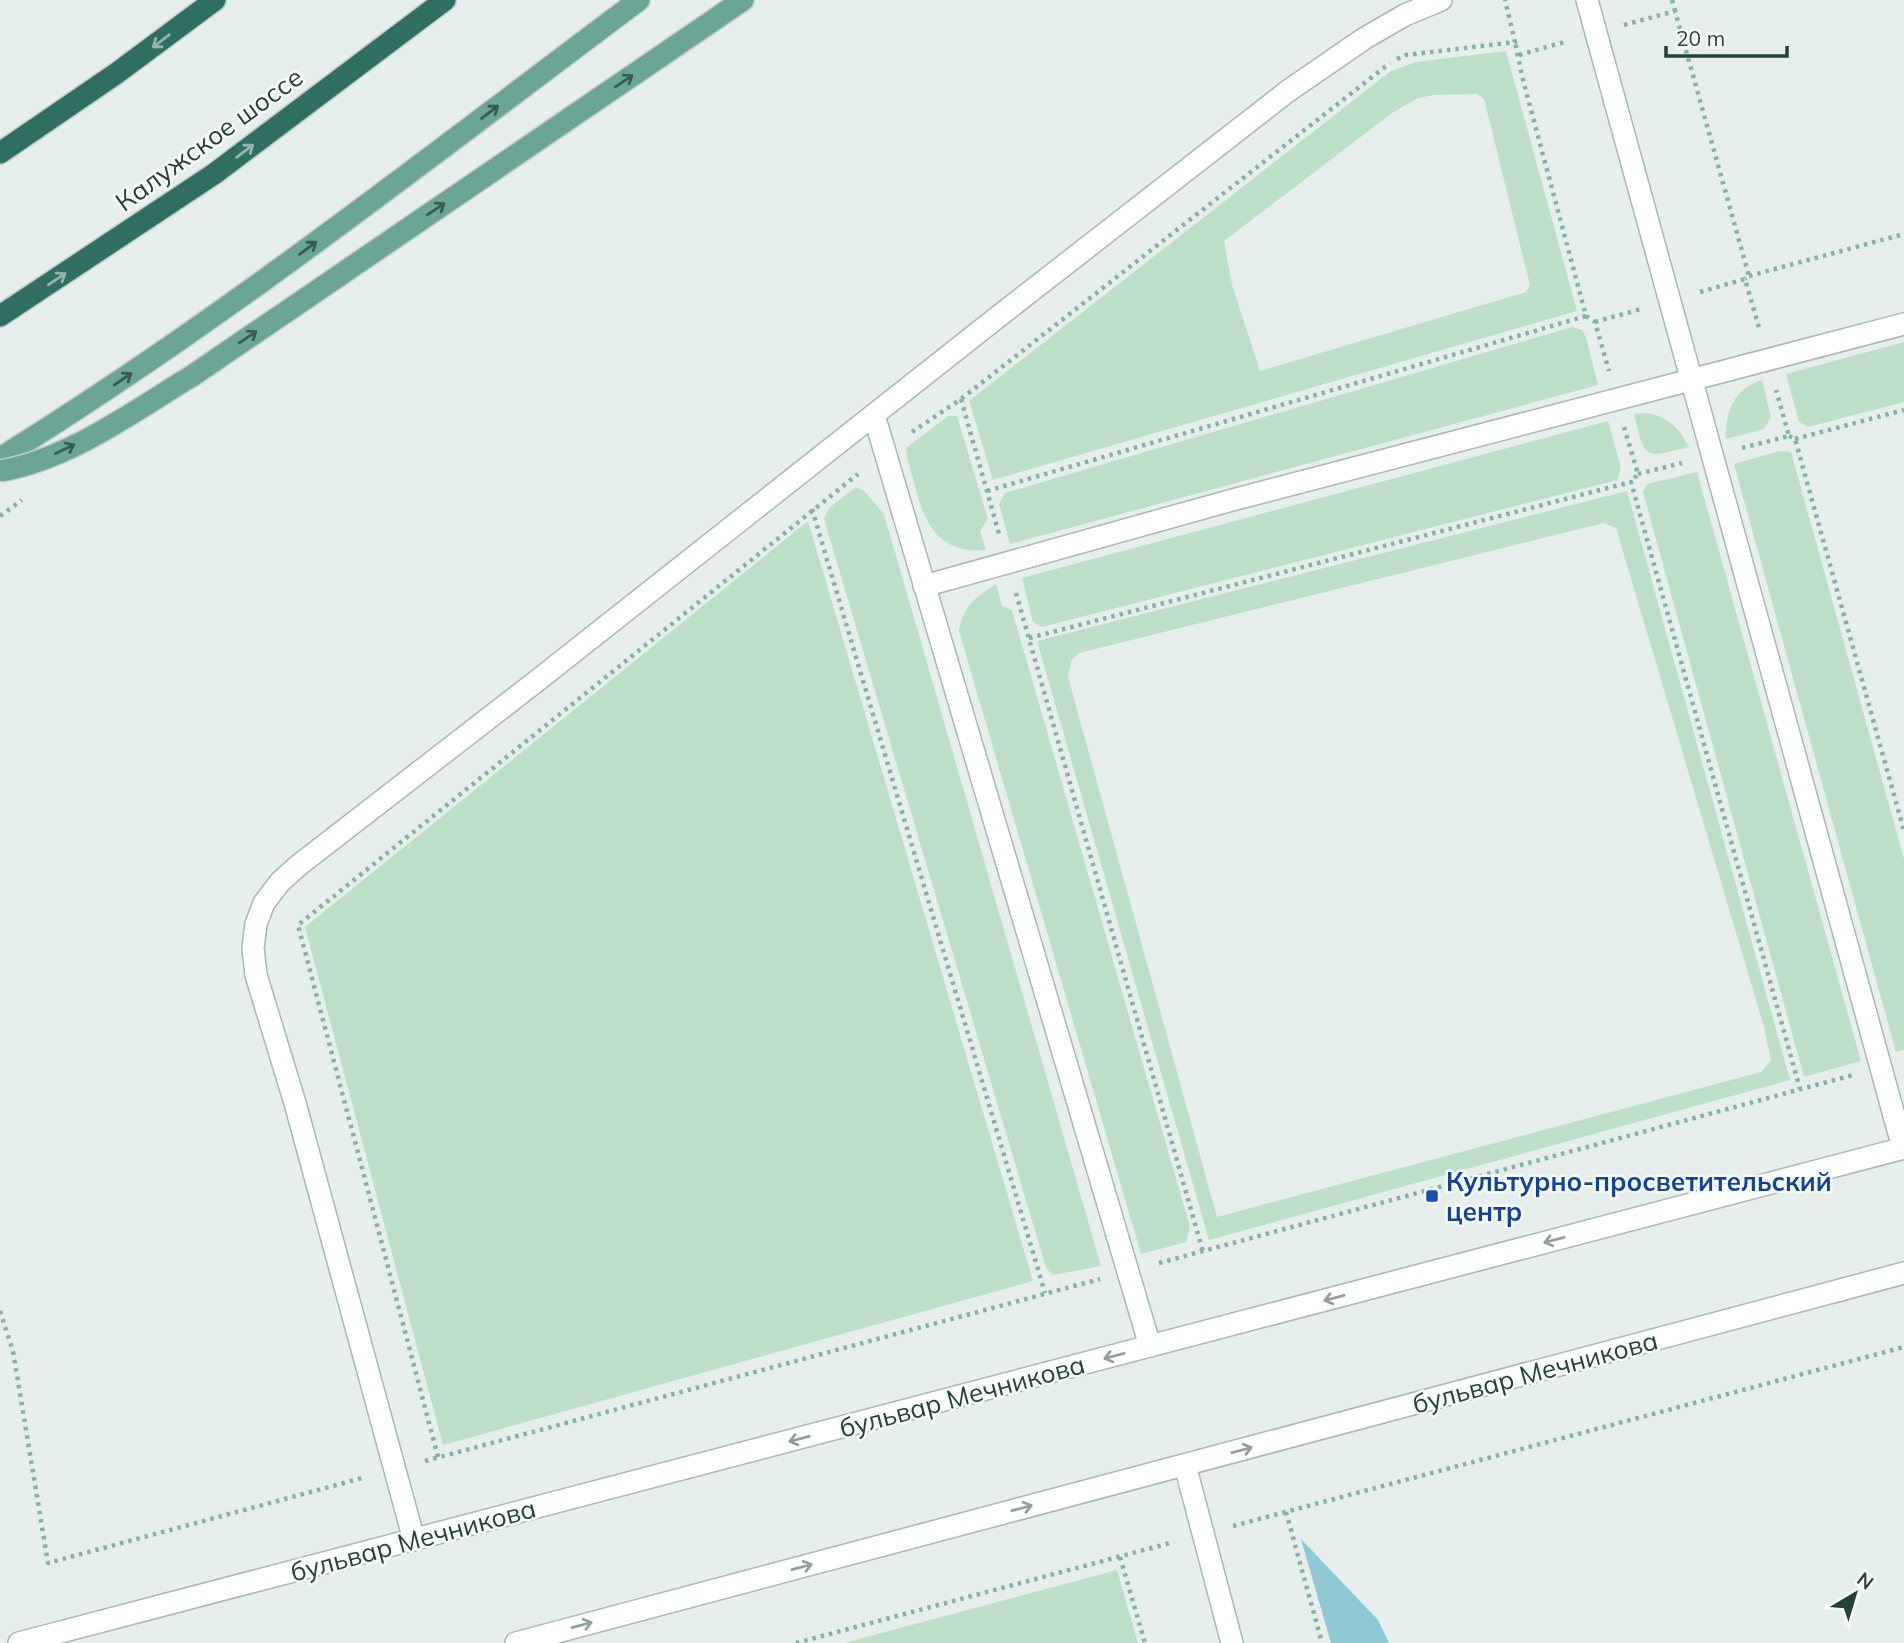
<svg xmlns="http://www.w3.org/2000/svg" width="1904" height="1643" font-family="Mulish,sans-serif">
  <rect width="100%" height="100%" fill="#e6efeb"/>
  <g fill="#bfe0c8" fill-rule="evenodd">
    <path d="M1506 51 1577 311 993 480 969 401 1391 71 1416 62ZM1477 94 1484 99 1530 285 1526 292 1260 371 1232 285 1224 241 1392 113 1418 98 1434 95Z"/>
    <path d="M1572 327 1582 330 1586 337 1598 385 1010 544 999 504 1005 493Z"/>
    <path d="M1904 342V402L1808 427 1799 422 1786 374Z"/>
    <path d="M1762 380 1771 417 1764 429 1726 439C1725 411 1734 389 1762 380Z"/>
    <path d="M1646 413C1668 416 1680 429 1689 447 1644 458 1645 461 1634 414Z"/>
    <path d="M948 416H957L988 519 980 531 986 550C925 556 920 502 907 457L906 448Z"/>
    <path d="M1608 421 1621 468 1617 480 1042 627 1033 622 1022 578Z"/>
    <path d="M1779 451 1791 452 1904 859V1050L1896 1052 1734 464Z"/>
    <path d="M1697 472 1861 1061 1804 1077 1643 492 1647 484Z"/>
    <path d="M856 487 864 491 884 514 1101 1266 1053 1275 1046 1268 824 519 829 508Z"/>
    <path d="M1627 491 1790 1080 1209 1240 1037 641ZM1604 523 1616 528 1764 1027 1771 1061 1761 1072 1217 1217 1068 677 1071 661 1079 653Z"/>
    <path d="M808 521 1033 1281 443 1445 305 927Z"/>
    <path d="M996 584 1002 606 1012 610 1190 1227 1186 1242 1141 1254 959 631C962 607 977 596 996 584Z"/>
    <path d="M1117 1570 1138 1643H844Z"/>
  </g>
  <path fill="#8ec9d4" d="M1301 1539 1378 1620 1389 1643H1331Z"/>
  <g fill="none" stroke-linecap="round" stroke-linejoin="round">
    <g stroke="#a8b8b2" stroke-width="24">
      <g id="minor">
        <path d="M1587 0 1903 1148"/>
        <path d="M874 415 1150 1346"/>
        <path d="M924 586 1236 499 1904 324"/>
        <path d="M1185 1465 1232 1643"/>
        <path d="M414 1540 295 1103 256 975 253 948 256 924 264 903 280 882 299 865 538 680 999 316 1288 91 1365 38 1405 15 1441 0"/>
        <path d="M19 1643 1904 1148"/>
        <path d="M516 1643 1904 1273"/>
      </g>
    </g>
    <g stroke="#c2cac8" stroke-width="24">
      <g id="major">
        <path d="M192 376 743 0"/>
        <path d="M0 458C223 320 429 157 639 0"/>
      </g>
    </g>
    <g stroke="#c2cac8" stroke-width="24">
      <g id="highway">
        <path d="M0 153 117 73 215 0"/>
        <path d="M0 316 214 174 445 0"/>
      </g>
    </g>
    <g stroke="#86b3a5" stroke-width="4.5" stroke-dasharray="3.5 5" stroke-linecap="butt">
      <path d="M1672 0 1675 11"/>
      <path d="M1624 25 1675 11 1749 276 1745 279"/>
      <path d="M1519 55 1568 41"/>
      <path d="M1397 59 1406 55 1515 42 1505 0"/>
      <path d="M1749 276 1904 234"/>
      <path d="M1700 292 1745 279 1760 331"/>
      <path d="M1586 316 1595 322 1609 371"/>
      <path d="M1595 322 1641 309"/>
      <path d="M961 399 999 534"/>
      <path d="M1624 427 1638 474 1631 482"/>
      <path d="M912 432 961 399 1390 63"/>
      <path d="M1789 436 1795 439 1904 831"/>
      <path d="M1795 439 1904 410"/>
      <path d="M1742 448 1789 436 1776 390"/>
      <path d="M1638 474 1682 463"/>
      <path d="M987 491 1586 316 1522 76 1515 42"/>
      <path d="M812 509 1045 1293"/>
      <path d="M0 516 22 500"/>
      <path d="M1016 593 1203 1252"/>
      <path d="M1029 638 1631 482 1800 1089"/>
      <path d="M1159 1263 1853 1075"/>
      <path d="M0 1311 13 1351 48 1563 366 1477"/>
      <path d="M438 1457 298 925 858 474"/>
      <path d="M425 1461 1100 1279"/>
      <path d="M1286 1512 1322 1643"/>
      <path d="M1233 1526 1904 1347"/>
      <path d="M1120 1557 1145 1643"/>
      <path d="M796 1643 1174 1542"/>
    </g>
    <use href="#minor" stroke="#fff" stroke-width="21"/>
    <use href="#major" stroke="#6aa596" stroke-width="21"/>
    <use href="#highway" stroke="#2f6f62" stroke-width="21"/>
    <g stroke="#c2cac8" stroke-width="24" stroke-linecap="butt">
      <path id="major-bridge" d="M0 471C70 459 132 412 192 376"/>
    </g>
    <use href="#major-bridge" stroke="#6aa596" stroke-width="21"/>
  </g>
  <defs><path id="oneway-shaft" d="M-6 0H5M1.5-3L5.5 0L1.5 3" fill="none" stroke-width="1.6" stroke-linecap="round" stroke-linejoin="round" transform="scale(1.75)"/></defs>
  <g stroke="#93b5ae">
    <use href="#oneway-shaft" transform="translate(161 41) rotate(143)"/>
    <use href="#oneway-shaft" transform="translate(245 151) rotate(-37)"/>
    <use href="#oneway-shaft" transform="translate(57 279) rotate(-34)"/>
  </g>
  <g stroke="#365b51">
    <use href="#oneway-shaft" transform="translate(624 81) rotate(-34)"/>
    <use href="#oneway-shaft" transform="translate(490 112) rotate(-37)"/>
    <use href="#oneway-shaft" transform="translate(436 209) rotate(-34)"/>
    <use href="#oneway-shaft" transform="translate(308 248) rotate(-37)"/>
    <use href="#oneway-shaft" transform="translate(248 337) rotate(-34)"/>
    <use href="#oneway-shaft" transform="translate(123 379) rotate(-34)"/>
    <use href="#oneway-shaft" transform="translate(65 449) rotate(-26)"/>
  </g>
  <g stroke="#92a09c">
    <use href="#oneway-shaft" transform="translate(1554 1240) rotate(165)"/>
    <use href="#oneway-shaft" transform="translate(1334 1298) rotate(165)"/>
    <use href="#oneway-shaft" transform="translate(1114 1356) rotate(165)"/>
    <use href="#oneway-shaft" transform="translate(799 1439) rotate(165)"/>
    <use href="#oneway-shaft" transform="translate(1242 1450) rotate(-15)"/>
    <use href="#oneway-shaft" transform="translate(1022 1508) rotate(-15)"/>
    <use href="#oneway-shaft" transform="translate(802 1567) rotate(-15)"/>
    <use href="#oneway-shaft" transform="translate(582 1625) rotate(-15)"/>
  </g>
  <rect fill="#1a4fb4" stroke="#f7fbf9" stroke-width="2.5" x="1425" y="1189" width="14" height="14" rx="3.5"/>
  <g text-anchor="middle" dominant-baseline="central" stroke-width="5" stroke-linejoin="round" paint-order="stroke">
    <g font-size="26" fill="#24423a" stroke="#f7fbf9">
      <text transform="translate(209 139) rotate(-36)">Калужское шоссе</text>
      <text transform="translate(1535 1372) rotate(-15)">бульвар Мечникова</text>
      <text transform="translate(962 1396) rotate(-15)">бульвар Мечникова</text>
      <text transform="translate(413 1540) rotate(-15)">бульвар Мечникова</text>
    </g>
    <g font-size="26" font-weight="bold" fill="#164399" stroke="#f7fbf9" text-anchor="start">
      <text x="1446" y="1181">Культурно-просветительский<tspan x="1446" dy="30">центр</tspan></text>
    </g>
  </g>
  <g transform="translate(1855 1594) rotate(38)" stroke="#f7fbf9" stroke-width="5" paint-order="stroke">
  <path d="M0-5L12 26L0 18L-12 26Z" fill="#24423a"/>
  <text y="-10" font-size="19" font-weight="bold" text-anchor="middle" fill="#24423a">N</text>
  </g>
  <path d="M1666 46v10h121v-10" fill="none" stroke="#24423a" stroke-width="3.5"/>
  <text x="1676" y="46" font-size="21" fill="#24423a" stroke="#f7fbf9" stroke-width="5" paint-order="stroke">20 m</text>
</svg>
